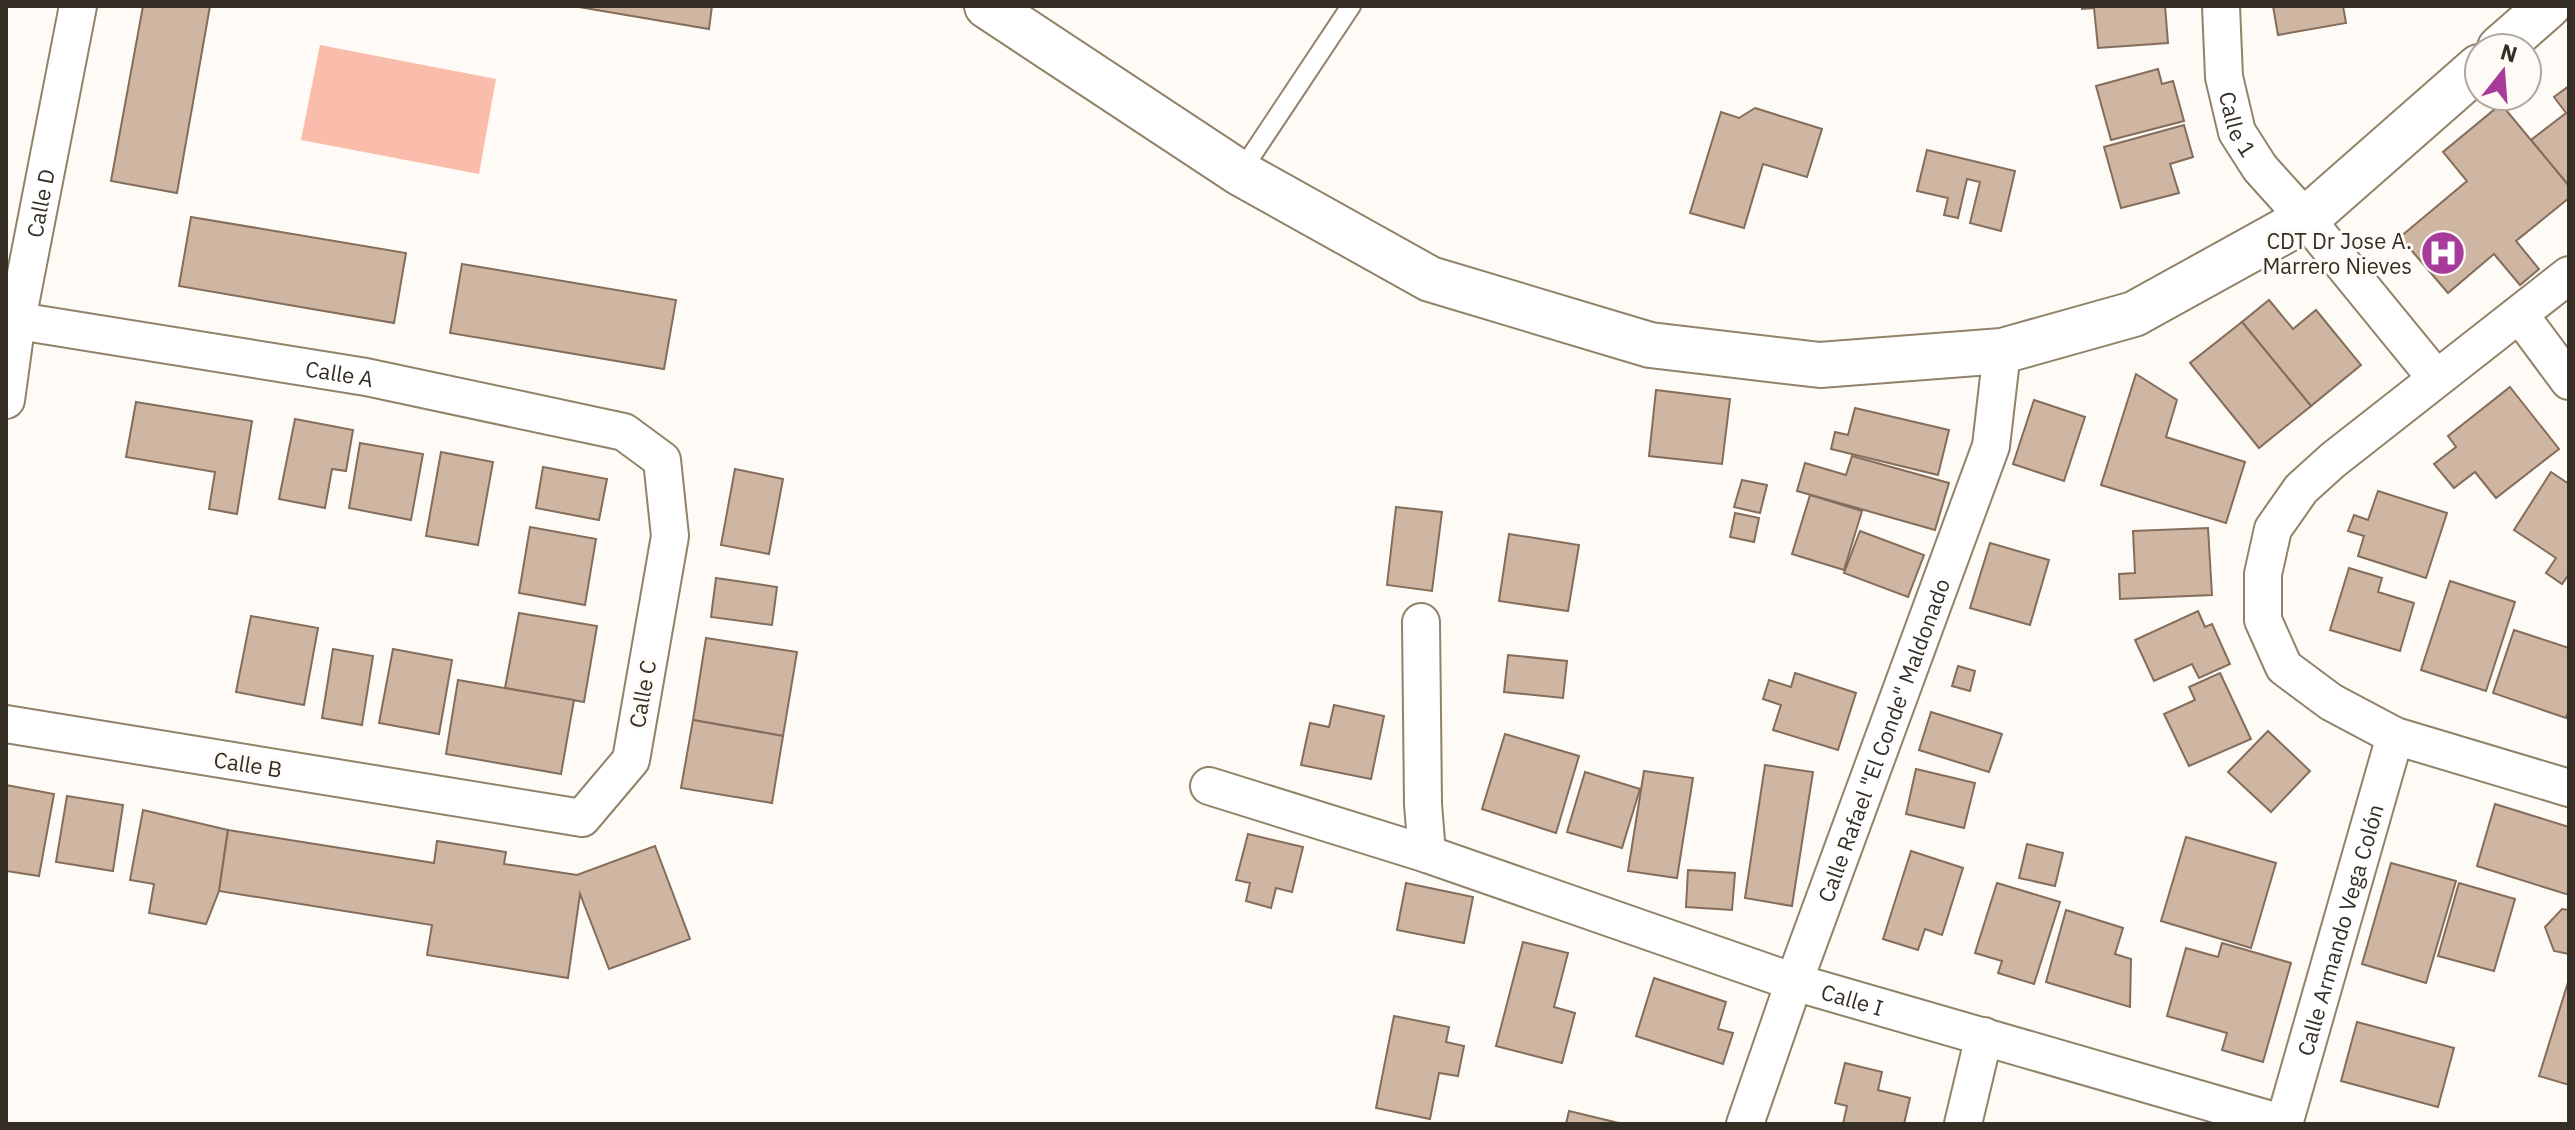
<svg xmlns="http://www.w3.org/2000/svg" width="2575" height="1130" font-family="'IBM Plex Sans',sans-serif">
  <rect width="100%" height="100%" fill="#fefaf5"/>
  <path fill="#fabdab" d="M320 45 496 79 479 174 301 140Z"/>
  <g fill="#cfb6a2" stroke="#846d5b" stroke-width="2">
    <path d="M143 6H210L177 193 111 181Z"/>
    <path d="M573 6H712L709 29Z"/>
    <path d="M2082 6H2165L2168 43 2098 48 2094 8 2082 9Z"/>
    <path d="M2273 6H2343L2346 23 2278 35Z"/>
    <path d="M2158 69 2162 84 2173 81 2184 121 2111 140 2096 86Z"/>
    <path d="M2569 86V186L2531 140 2566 113 2554 97Z"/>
    <path d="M2501 104 2569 186V198L2516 241 2539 269 2520 285 2494 254 2448 293 2400 237 2467 181 2443 152Z"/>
    <path d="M1755 108 1822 129 1807 177 1763 164 1744 228 1690 213 1721 112 1739 118Z"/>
    <path d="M2184 125 2193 157 2170 164 2179 193 2121 208 2104 147Z"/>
    <path d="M1927 150 2015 171 2001 231 1970 223 1980 182 1967 179 1958 218 1944 215 1948 198 1917 191Z"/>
    <path d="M191 217 406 253 394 323 179 286Z"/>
    <path d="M462 264 676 300 664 369 450 333Z"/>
    <path d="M2269 300 2293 329 2316 310 2361 365 2311 406 2242 322Z"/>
    <path d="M2242 322 2311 406 2259 448 2190 363Z"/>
    <path d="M2136 374 2177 400 2166 437 2245 462 2226 523 2101 485Z"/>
    <path d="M2510 387 2559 449 2496 498 2475 472 2454 488 2434 464 2456 447 2448 436Z"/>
    <path d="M1656 390 1730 399 1722 464 1649 456Z"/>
    <path d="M2034 400 2085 417 2064 481 2013 464Z"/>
    <path d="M136 402 252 421 237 514 209 509 215 472 126 457Z"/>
    <path d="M1855 408 1949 430 1938 475 1831 449 1835 432 1848 435Z"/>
    <path d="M295 419 353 430 346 471 332 469 325 508 279 499Z"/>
    <path d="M360 443 423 454 411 520 349 508Z"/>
    <path d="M441 452 493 462 478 545 426 536Z"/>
    <path d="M1852 456 1949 483 1935 530 1797 491 1805 463 1846 475Z"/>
    <path d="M543 467 607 479 599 520 536 508Z"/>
    <path d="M735 469 783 479 769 554 721 545Z"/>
    <path d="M2551 472 2569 484V574L2562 584 2546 573 2556 558 2514 530Z"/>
    <path d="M1742 480 1767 485 1760 513 1734 507Z"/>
    <path d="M2378 491 2447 513 2426 578 2358 556 2364 536 2348 531 2354 515 2368 520Z"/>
    <path d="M1810 495 1862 511 1844 570 1792 554Z"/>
    <path d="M1396 507 1442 512 1432 591 1387 585Z"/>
    <path d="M1735 513 1759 518 1754 542 1730 537Z"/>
    <path d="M530 527 596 539 585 605 519 593Z"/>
    <path d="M2208 528 2212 595 2120 599 2119 574 2135 573 2133 531Z"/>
    <path d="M1860 531 1924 555 1908 597 1844 573Z"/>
    <path d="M1509 534 1579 545 1568 611 1499 601Z"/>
    <path d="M1990 543 2049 560 2030 625 1970 608Z"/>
    <path d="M2349 568 2382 578 2378 592 2414 603 2400 651 2330 630Z"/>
    <path d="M716 578 777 587 772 625 711 617Z"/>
    <path d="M2450 581 2515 602 2486 691 2421 670Z"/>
    <path d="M2198 611 2205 627 2212 624 2230 664 2199 678 2192 664 2154 681 2135 640Z"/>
    <path d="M519 613 597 626 584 702 505 688Z"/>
    <path d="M251 616 318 628 304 705 236 692Z"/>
    <path d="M2514 630 2569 648V710L2566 718 2493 693Z"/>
    <path d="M706 638 797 652 783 736 693 720Z"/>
    <path d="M333 649 373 656 362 725 322 718Z"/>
    <path d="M393 649 452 660 439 734 379 723Z"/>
    <path d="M1508 655 1567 661 1563 698 1504 692Z"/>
    <path d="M1958 666 1975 671 1970 691 1952 686Z"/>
    <path d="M1795 673 1856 693 1838 750 1773 730 1781 705 1763 699 1769 680 1791 687Z"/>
    <path d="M2220 673 2251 739 2189 766 2164 714 2195 700 2189 687Z"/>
    <path d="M458 680 574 700 561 774 446 754Z"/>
    <path d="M1334 705 1384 716 1371 779 1301 765 1310 723 1329 727Z"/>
    <path d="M1931 712 2002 734 1989 772 1919 750Z"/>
    <path d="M693 720 783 736 772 803 681 788Z"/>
    <path d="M2268 731 2310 771 2271 812 2228 772Z"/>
    <path d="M1505 734 1579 756 1556 833 1482 809Z"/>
    <path d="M1765 765 1813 772 1792 906 1745 898Z"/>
    <path d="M1916 769 1975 783 1964 828 1906 814Z"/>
    <path d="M1644 771 1693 778 1677 878 1628 871Z"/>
    <path d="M1585 772 1640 789 1622 848 1567 832Z"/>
    <path d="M6 785 54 794 39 876 6 871Z"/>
    <path d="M67 796 123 805 113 871 56 862Z"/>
    <path d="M2495 804 2569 827V895L2477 866Z"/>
    <path d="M143 810 228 830 219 891 206 924 149 913 154 884 130 880Z"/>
    <path d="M228 830 434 863 437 841 506 852 504 864 577 875 655 846 690 939 609 969 580 894 568 978 427 955 432 925 219 891Z"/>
    <path d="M1248 834 1303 847 1292 892 1276 888 1271 908 1246 901 1250 883 1236 880Z"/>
    <path d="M2186 837 2276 863 2251 948 2161 921Z"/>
    <path d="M2027 844 2063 853 2055 886 2019 878Z"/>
    <path d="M1911 851 1963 868 1942 935 1925 929 1918 950 1883 939Z"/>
    <path d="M2391 863 2456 881 2426 983 2362 964Z"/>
    <path d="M1688 870 1735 873 1732 910 1686 907Z"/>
    <path d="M1406 883 1473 897 1464 943 1397 930Z"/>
    <path d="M1997 883 2060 902 2034 984 1998 973 2002 961 1975 953Z"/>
    <path d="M2459 883 2515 899 2494 971 2438 956Z"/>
    <path d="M2562 909 2569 910V954L2554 951 2545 927Z"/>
    <path d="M2066 910 2123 928 2115 954 2131 959 2130 1007 2046 982Z"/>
    <path d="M1523 942 1568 953 1554 1007 1575 1013 1562 1063 1496 1046Z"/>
    <path d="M2222 943 2291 963 2263 1062 2222 1050 2227 1033 2167 1016 2186 948 2218 957Z"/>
    <path d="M1654 978 1726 1002 1718 1029 1733 1033 1723 1064 1636 1036Z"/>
    <path d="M2569 979V1085L2539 1076Z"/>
    <path d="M1394 1016 1449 1027 1446 1042 1464 1046 1458 1076 1439 1073 1430 1119 1376 1108Z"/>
    <path d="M2357 1022 2454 1048 2438 1107 2341 1081Z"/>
    <path d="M1845 1063 1882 1072 1878 1090 1910 1098 1904 1124H1843L1847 1106 1835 1103Z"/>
    <path d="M1569 1111 1623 1124H1566Z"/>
  </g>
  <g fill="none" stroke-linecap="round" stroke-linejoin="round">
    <g stroke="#918269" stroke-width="22">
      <path id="service" d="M1240 173 1351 6"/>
    </g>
    <g stroke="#918269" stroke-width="40">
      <g id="minor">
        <path id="s1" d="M2221 6 2224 77 2237 132 2260 168 2306 219 2436 378"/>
        <path d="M2569 275 2333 460 2301 489 2273 529 2263 574V620L2284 667 2331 702 2395 736 2569 788"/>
        <path d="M2520 315 2569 381"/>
        <path id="s2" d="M6 319 366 377 624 432 662 460 670 536 631 760 582 818 6 724"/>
        <path id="s3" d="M6 400 17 320 78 6"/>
        <path d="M1421 622 1423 804 1427 854"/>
        <path id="s4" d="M1209 786 1427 854 1794 982 2285 1124"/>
        <path id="s5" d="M1745 1124 1794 982 1991 446 2002 351"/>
        <path d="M1963 1124 1984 1036"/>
        <path id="s6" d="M2284 1124 2395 736"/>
      </g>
    </g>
    <g stroke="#918269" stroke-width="48">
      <g id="tertiary">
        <path d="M987 6 1240 173 1430 279 1650 345 1820 365 2002 351 2134 314 2306 219 2479 67"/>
        <path d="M2500 48 2548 6"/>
      </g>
    </g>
    <use href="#service" stroke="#fff" stroke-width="18"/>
    <use href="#minor" stroke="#fff" stroke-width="36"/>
    <use href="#tertiary" stroke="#fff" stroke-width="44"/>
  </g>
  <defs>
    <g id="hospital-disc" transform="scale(2.3)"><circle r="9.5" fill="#a73b9a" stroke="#fefaf5"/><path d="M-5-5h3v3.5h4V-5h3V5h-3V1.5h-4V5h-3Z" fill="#fff"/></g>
  </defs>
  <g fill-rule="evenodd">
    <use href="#hospital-disc" x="2443" y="253"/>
  </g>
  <g text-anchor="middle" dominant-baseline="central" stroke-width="6" stroke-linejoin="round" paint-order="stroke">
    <g font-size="22" fill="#352e24" stroke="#fefaf5">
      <text stroke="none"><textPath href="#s1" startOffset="120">Calle 1</textPath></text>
      <text stroke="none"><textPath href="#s3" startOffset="200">Calle D</textPath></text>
      <text stroke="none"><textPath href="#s2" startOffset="338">Calle A</textPath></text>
      <text transform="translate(642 694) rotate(-80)">Calle C</text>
      <text stroke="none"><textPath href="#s5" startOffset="408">Calle Rafael "El Conde" Maldonado</textPath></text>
      <text transform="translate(248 764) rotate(9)">Calle B</text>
      <text stroke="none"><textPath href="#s6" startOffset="202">Calle Armando Vega Colón</textPath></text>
      <text stroke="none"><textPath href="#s4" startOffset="678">Calle I</textPath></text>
    </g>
    <g font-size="22" fill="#352e24" stroke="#fefaf5" text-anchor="end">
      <text x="2412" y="240">CDT Dr Jose A.<tspan x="2412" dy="25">Marrero Nieves</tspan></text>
    </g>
  </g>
  <rect width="2575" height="1130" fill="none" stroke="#352e24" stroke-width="16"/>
  <g transform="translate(2503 72) rotate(17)"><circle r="38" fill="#fefaf5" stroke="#aea8a1" stroke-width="2"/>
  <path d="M0-6L14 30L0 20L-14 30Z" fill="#a73b9a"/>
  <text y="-12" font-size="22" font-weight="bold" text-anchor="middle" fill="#352e24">N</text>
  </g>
</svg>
